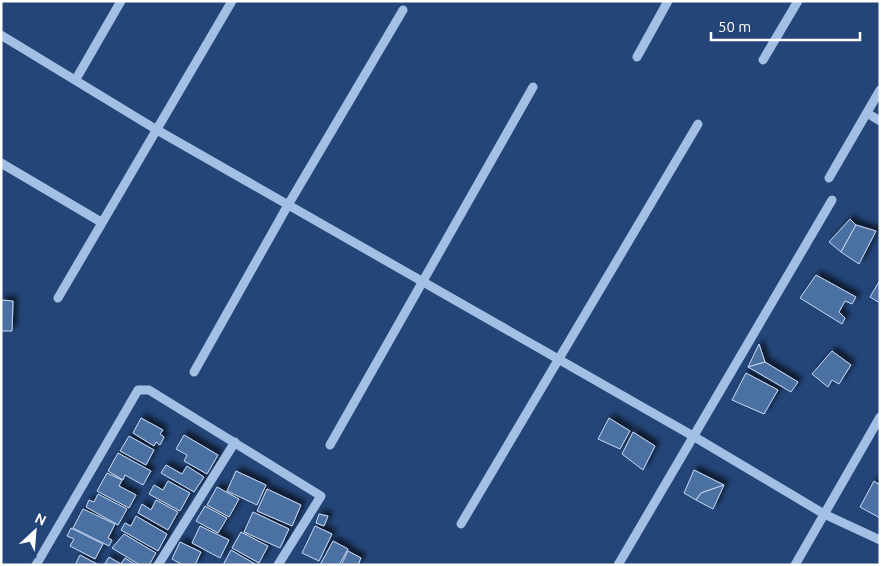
<svg xmlns="http://www.w3.org/2000/svg" width="881" height="566" font-family="Ubuntu,sans-serif">
  <defs>
    <filter id="shadow"><feDropShadow dx="4.5" dy="-4.5" stdDeviation="2.5" flood-color="#0009"/></filter>
  </defs>
  <rect width="100%" height="100%" fill="#234578"/>
  <g fill="#4b6fa2" stroke="#c7d9f3" filter="url(#shadow)">
    <path d="M850 219 856 225 841 252 829 242Z"/>
    <path d="M856 225 876 231 859 264 841 252Z"/>
    <path d="M816 275 856 297 852 304 845 301 839 312 845 318 842 324 800 298Z"/>
    <path d="M880 280V303L870 297Z"/>
    <path d="M1 300 13 301 12 331H1Z"/>
    <path d="M759 344 765 362 748 367Z"/>
    <path d="M832 351 851 365 839 384 832 380 828 387 812 374Z"/>
    <path d="M765 362 798 382 791 392 748 367Z"/>
    <path d="M746 373 778 390 764 414 732 400Z"/>
    <path d="M141 418 163 430 160 434 164 437 160 445 156 442 154 446 133 433Z"/>
    <path d="M609 418 630 431 620 449 598 439Z"/>
    <path d="M633 432 655 446 643 470 622 454Z"/>
    <path d="M184 435 218 455 207 474 184 461 187 455 176 449Z"/>
    <path d="M129 436 154 450 146 465 120 451Z"/>
    <path d="M118 453 151 471 143 485 125 475 123 480 108 471Z"/>
    <path d="M166 465 182 474 187 466 204 477 194 492 161 473Z"/>
    <path d="M694 470 724 485 701 493 696 500 684 493Z"/>
    <path d="M236 471 266 485 257 505 227 491Z"/>
    <path d="M107 473 122 480 119 486 136 495 129 508 97 491Z"/>
    <path d="M168 481 190 493 180 511 149 494 154 485 163 490Z"/>
    <path d="M874 481 880 485V518L860 507Z"/>
    <path d="M724 485 713 509 696 500 701 493Z"/>
    <path d="M217 487 239 499 229 517 207 505Z"/>
    <path d="M267 489 301 505 292 526 257 511Z"/>
    <path d="M98 494 127 509 118 525 86 507 89 500 94 502Z"/>
    <path d="M156 500 178 512 168 530 138 513 142 504 151 510Z"/>
    <path d="M205 506 227 518 218 533 196 521Z"/>
    <path d="M83 509 115 524 108 538 112 540 109 546 73 528Z"/>
    <path d="M253 512 289 529 280 548 244 532Z"/>
    <path d="M319 514 328 516 324 526 316 523Z"/>
    <path d="M136 516 167 534 158 551 121 530 125 523 131 526Z"/>
    <path d="M200 526 229 540 220 558 192 543Z"/>
    <path d="M315 526 332 534 319 561 302 553Z"/>
    <path d="M71 528 103 544 95 559 70 546 74 539 67 536Z"/>
    <path d="M241 532 268 546 259 563 232 548Z"/>
    <path d="M124 534 156 553 149 565H140L112 548Z"/>
    <path d="M333 541 348 549 339 565H320Z"/>
    <path d="M180 542 201 552 195 565H183L172 559Z"/>
    <path d="M231 550 255 564V565H223Z"/>
    <path d="M348 551 361 558 358 565H341Z"/>
    <path d="M80 555 99 565H75Z"/>
    <path d="M109 557 121 564 125 558 136 565H104Z"/>
  </g>
  <g fill="none" stroke-linecap="round" stroke-linejoin="round">
    <g stroke="#a4bfe4" stroke-width="9">
      <path d="M1 35 157 130 693 436 824 514 880 540"/>
      <path d="M637 57 668 1"/>
      <path d="M763 60 798 1"/>
      <path d="M76 79 121 1"/>
      <path d="M867 113 880 121"/>
      <path d="M1 163 101 222"/>
      <path d="M829 178 880 90"/>
      <path d="M58 298 232 1"/>
      <path d="M194 372 288 205 403 10"/>
      <path d="M330 445 533 87"/>
      <path d="M461 524 698 124"/>
      <path d="M36 565 138 390H149L321 496 278 565"/>
      <path d="M158 565 235 442"/>
      <path d="M618 565 832 200"/>
      <path d="M795 565 880 417"/>
    </g>
  </g>
  <rect width="881" height="566" fill="none" stroke="#ffffff" stroke-width="5"/>
  <g transform="translate(35 531) rotate(26)" stroke="#234578" stroke-width="4" paint-order="stroke">
  <path d="M0-4L9 19L0 12L-9 19Z" fill="#ffffff"/>
  <text y="-8" font-size="14" font-weight="bold" text-anchor="middle" fill="#ffffff">N</text>
  </g>
  <path d="M711 32v8h149v-8" fill="none" stroke="#ffffff" stroke-width="2.5"/>
  <text x="718" y="32" font-size="15" fill="#ffffff" stroke="#234578" stroke-width="4" paint-order="stroke">50 m</text>
</svg>
